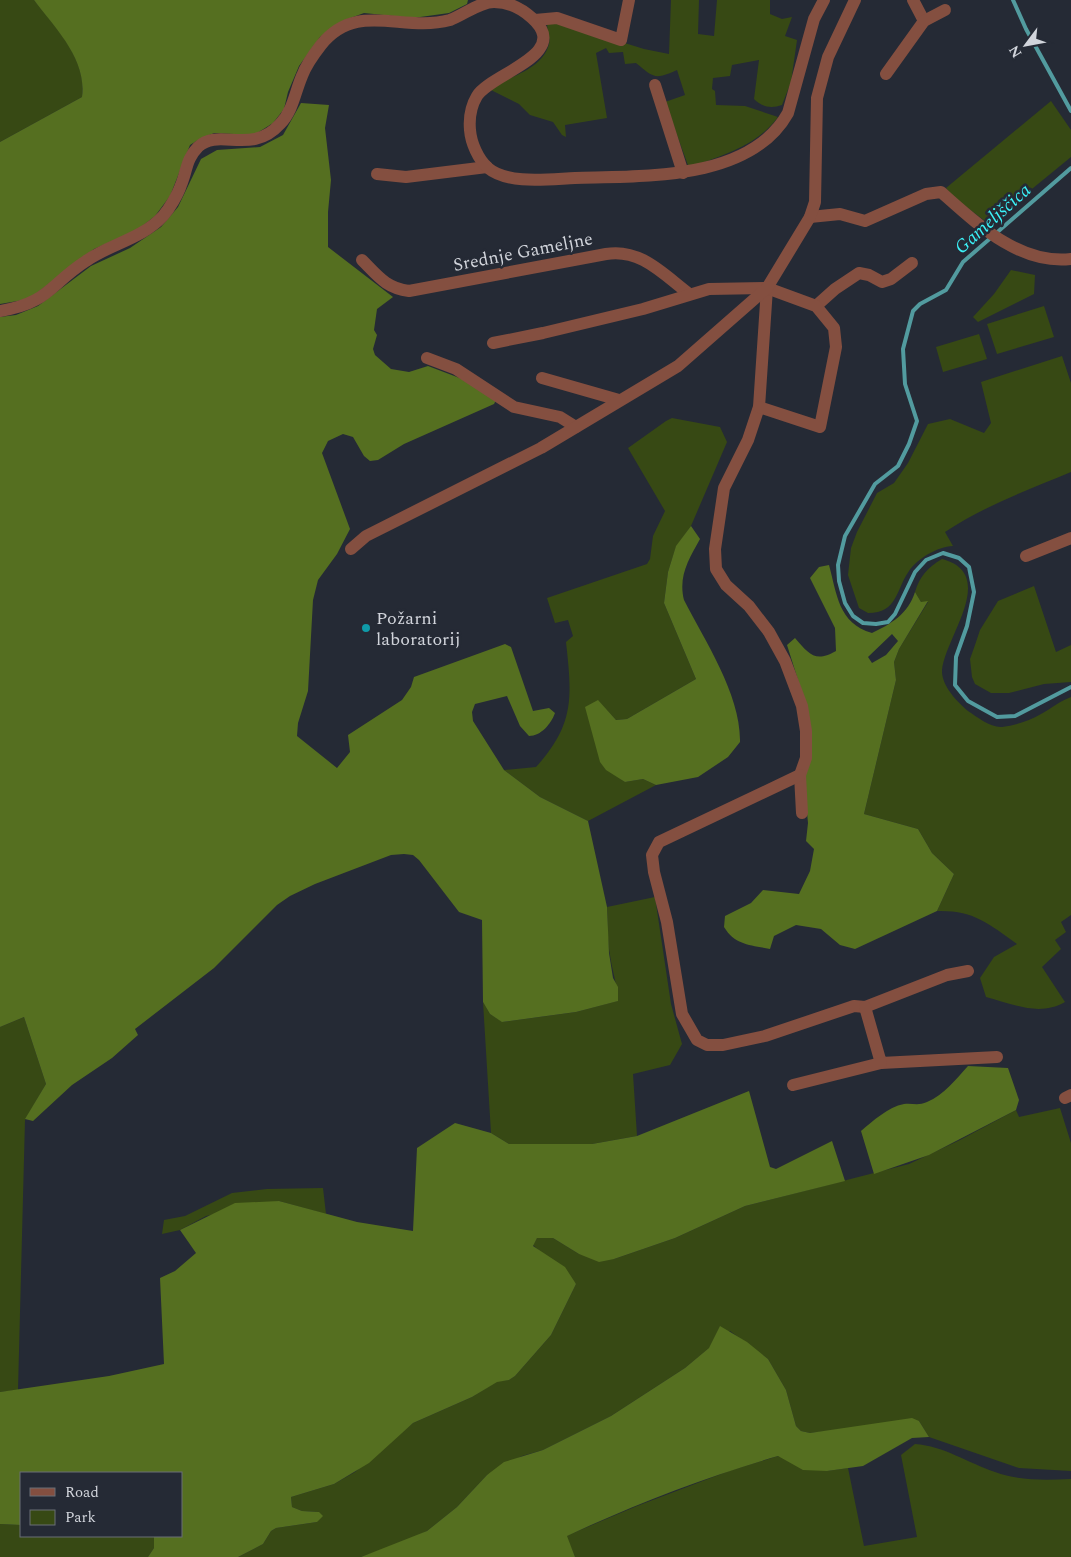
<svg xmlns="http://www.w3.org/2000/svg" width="1071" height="1557" font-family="Spectral,serif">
  <rect width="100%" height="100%" fill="#252a35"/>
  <g fill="#374914">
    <path d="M0 0H34C56 28 87 59 82 97L0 142Z"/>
    <path d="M671 0H699L698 34 714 36 717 0H770V14L782 19 792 17 785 36 797 40 791 82 782 105C771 109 762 107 754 99L759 60 732 65 730 76 713 78 712 89 715 91 716 105 745 106 778 117C756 147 722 155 689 168L665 102 685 95 677 70C655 80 654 78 636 63L625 64 623 52 609 53 606 48 596 53 607 118 565 125 566 137 562 135 553 122 530 115 519 104 489 89C508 76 542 71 549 44 551 36 545 29 548 21H554L644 49 669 54Z"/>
    <path d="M1051 101 1071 130V157L989 224 953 197 946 188Z"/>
    <path d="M1011 270 1035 275 1034 294 978 322 973 317 994 294Z"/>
    <path d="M1044 306 1054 337 997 354 987 324Z"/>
    <path d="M979 334 987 359 943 372 936 347Z"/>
    <path d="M1062 356 1071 383V472C1028 490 984 506 945 532L953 546C937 547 918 558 909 571 896 589 898 613 868 613L859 608 848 575 851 548 857 532 877 493 894 483 908 463 928 424 950 419 984 433 991 423 981 382Z"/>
    <path d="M672 418 720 427 727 442 691 526 676 547 668 572 664 603 696 679 627 719 616 720 598 701 621 779 625 782 643 779 656 785 588 821 540 797 504 770 536 767C575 724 572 697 566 642L573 636 568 620 555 623 547 598 647 564 650 559 653 536 665 511 628 448 666 421Z"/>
    <path d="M942 559C999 574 945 637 942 670 941 685 957 702 968 711 977 717 991 728 1002 727 1016 725 1029 721 1041 714 1052 708 1060 701 1071 697V915L1061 922 1066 932 1055 940 1061 949 1042 967 1065 1002C1039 1017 1013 1004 986 997L980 978 994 957 1017 944C988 923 973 910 937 911L954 874 932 853 918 829 864 814 896 680 894 662 899 649 928 602H921L915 592C920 576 927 568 942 559Z"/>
    <path d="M1034 586 1056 652 1071 645V682L1044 684 1009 693H991L975 684 972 677 970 659 975 645 980 630 998 601Z"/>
    <path d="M655 897 671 1004 682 1044 670 1065 633 1074 637 1136 592 1144H509L491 1133 483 1002 490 1014 503 1022 576 1012 617 1001C618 985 612 971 610 955 607 939 608 923 607 907Z"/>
    <path d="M24 1017 46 1084 25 1120 18 1390 0 1392V1027Z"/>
    <path d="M1060 1108 1071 1143V1471L1019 1468 929 1437 919 1421 810 1433 801 1431 796 1426 786 1390 768 1359 730 1331 685 1368 611 1416 543 1450 522 1456 487 1475 457 1507 427 1531 409 1540 361 1557H238L263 1544 271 1531 276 1528 317 1522 319 1512 302 1511 292 1507 291 1497 334 1484 355 1472 413 1423 472 1397 497 1381 509 1380 515 1376 551 1335 576 1284 533 1245 537 1238H553L579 1254 614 1259 675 1238 745 1206 909 1164 960 1140 1016 1110 1019 1117Z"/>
    <path d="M323 1188 326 1214 279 1201 206 1216 180 1230 162 1234 164 1220 185 1216 232 1193 267 1189Z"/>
    <path d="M915 1444C944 1446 968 1463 995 1472 1020 1481 1045 1480 1071 1479V1557H575L566 1536 637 1506 729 1471 778 1456 827 1471 848 1468 864 1546 917 1537 901 1455Z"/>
    <path d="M0 1524 21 1525V1536H154V1548L148 1557H0Z"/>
  </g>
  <g fill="#556f20" fill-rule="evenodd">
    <path d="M34 0H468L467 4 449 13 413 18 364 13 345 20 320 37 299 66 288 92 284 109 273 123 254 135 214 133 198 140 190 145 170 196 155 216 136 231 94 249 29 299 0 304V142L82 97C87 59 55 28 34 0Z"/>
    <path d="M301 103 329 105 325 128 331 180 328 212V247L393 297 377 309 374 330 377 335 373 349 375 355 391 369 409 372 428 366 470 382 496 400 494 404 404 444 378 460 370 461 364 456 353 437 343 434 328 441 322 453 350 529 337 554 318 580 313 600 308 691 298 723 297 736 337 768 350 752 348 735 402 700 411 687 414 677 505 644 511 647 533 711 549 708 555 713C551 724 541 736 529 736L520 726 507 696 475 704 472 712 473 721 504 770 540 797 588 821 607 907 609 953 613 978 618 987V1001L576 1012 502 1022 490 1014 483 1002 482 920 459 912 419 860 413 855 404 854 391 855 315 884 290 896 277 905 214 968 135 1029 138 1035 112 1058 72 1085 33 1121 25 1119 46 1084 24 1017 0 1027V317L16 315 38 306 91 266 130 248 161 227 178 207 201 159 217 150 260 147 283 135Z"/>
    <path d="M691 526 700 539C689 559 678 576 684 600 705 641 741 695 740 742L728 757 698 777 656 785 643 779 625 782 606 770 600 762 585 707 598 700 616 720 627 719 696 679 664 603 668 572 676 546Z"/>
    <path d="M829 565C837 594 838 623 872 633 891 624 908 614 915 592L921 602 928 601 899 649 894 662 896 680 864 814 918 829 932 853 954 874 937 911 855 949 840 945 821 929 796 925 774 936 770 949C750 945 735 945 724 927L725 916 751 903 763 890 799 894 810 871 814 849 806 841 808 823 804 780V699L787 645 795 638C809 654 815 663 836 651L835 628 810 578 819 567ZM892 634 898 641 886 655 872 663 868 657Z"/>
    <path d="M968 1066 1008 1068 1019 1100 1016 1110 929 1155 874 1174 861 1131C873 1121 888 1107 904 1104 913 1103 918 1106 927 1102 944 1095 956 1079 968 1066Z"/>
    <path d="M749 1091 770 1167 776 1169 832 1141 845 1181 745 1206 675 1238 614 1259 599 1262 579 1254 553 1238H537L533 1246 565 1267 576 1284 551 1335 515 1376 509 1380 497 1382 472 1397 413 1423 369 1463 334 1484 291 1497 292 1507 302 1511 319 1512 323 1516 317 1522 276 1528 271 1531 263 1544 238 1557H148L154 1548V1536H181V1473H21V1525L0 1524V1392L109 1376 164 1364 160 1278 175 1271 196 1253 180 1230 235 1203 279 1201 357 1222 413 1231 417 1148 455 1123 491 1133 509 1144H592L637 1136Z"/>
    <path d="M720 1326 747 1342 768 1359 786 1390 796 1426 801 1431 810 1433 912 1418 919 1421 929 1437 912 1438 863 1466 827 1471 803 1470 778 1456C706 1477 635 1504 567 1536L575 1557H361L427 1531 457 1507 487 1475 504 1462 543 1450 611 1416 685 1368 709 1348Z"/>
  </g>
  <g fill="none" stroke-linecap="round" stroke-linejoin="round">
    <g stroke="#529b9f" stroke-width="4">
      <path d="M1013 0 1026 29 1071 111"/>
      <path d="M1071 168 963 262 946 290 920 304 913 311 903 349 905 384 917 421 909 444 898 466 875 484 845 536 838 565 839 581 845 603 853 616 863 623 876 624 888 622 895 614 915 572 926 560 943 553 959 558 969 567 974 592 967 626 956 657 955 685 968 701 997 717 1015 716 1071 687"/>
    </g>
    <g stroke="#844f40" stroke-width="12">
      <path d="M913 0 924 21"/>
      <path d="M535 20 557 18 621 40 629 0"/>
      <path d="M886 74 924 21 945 10"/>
      <path d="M655 85 683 173"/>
      <path d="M377 174 406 177 487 167"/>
      <path d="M810 217 840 214 865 221 926 194 941 192C976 223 1019 265 1071 259"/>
      <path d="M362 260C378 276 386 288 409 291L606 254C640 248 663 274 688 293"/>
      <path d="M767 288 759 407 748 440 724 488 715 549 716 569 726 585 749 606 769 632 785 661 802 706 806 731V758L800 775 802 813"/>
      <path d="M816 306 835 289 859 273 869 275 882 282 891 279 912 263"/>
      <path d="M0 311C49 303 49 285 86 261 110 244 142 239 163 216 170 208 178 194 181 185 187 171 186 159 198 147 219 127 251 156 280 124 293 111 295 92 302 76 306 65 314 54 321 45 357 0 402 33 450 20 464 15 479 2 494 2 508 2 522 9 532 18 573 55 491 73 477 96 471 106 469 119 470 130 471 143 478 159 488 168 508 185 550 179 575 178 644 176 750 181 788 113L814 19 824 0"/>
      <path d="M493 343 543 333 643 309 709 289 767 288 816 306 834 328 836 347 820 427 759 407"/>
      <path d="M427 358 456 369 514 407 560 417 576 427"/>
      <path d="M542 378 619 400"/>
      <path d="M351 549 366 536 541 448 678 366 767 288 810 217 815 202 817 98 828 57 855 0"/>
      <path d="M1026 556 1071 538"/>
      <path d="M800 775 659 842 652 855 654 872 667 922 682 1014 697 1040 707 1045H723L765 1036 854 1006 865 1007 947 975 968 971"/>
      <path d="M865 1007 881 1063 997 1057"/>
      <path d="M793 1085 881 1063"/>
      <path d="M1065 1098 1071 1095"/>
    </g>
  </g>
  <circle fill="#0f9aa8" stroke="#252a35" stroke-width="2" cx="366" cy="628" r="5"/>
  <g text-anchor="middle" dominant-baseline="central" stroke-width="5" stroke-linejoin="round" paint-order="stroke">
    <g font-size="18" fill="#d1d4db" stroke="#252a35">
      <text transform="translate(523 252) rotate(-11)">Srednje Gameljne</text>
    </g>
    <g font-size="18" fill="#d1d4db" stroke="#252a35" text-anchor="start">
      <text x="376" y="618">Požarni<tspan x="376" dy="21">laboratorij</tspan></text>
    </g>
    <g font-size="19" font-style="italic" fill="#3bf2f8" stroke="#252a35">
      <text transform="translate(993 219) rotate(-42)">Gameljščica</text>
    </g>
  </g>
  <rect x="20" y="1472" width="162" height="65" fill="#252a35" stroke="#6a6e77"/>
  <rect x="30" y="1488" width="25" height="8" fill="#844f40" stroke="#6a6e77"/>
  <text x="65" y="1497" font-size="15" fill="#d1d4db">Road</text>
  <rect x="30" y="1510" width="25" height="15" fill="#374914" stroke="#6a6e77"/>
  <text x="65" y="1522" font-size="15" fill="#d1d4db">Park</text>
  <g transform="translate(1026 45) rotate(238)" stroke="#252a35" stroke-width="4" paint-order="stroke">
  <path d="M0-4L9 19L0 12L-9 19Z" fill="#d1d4db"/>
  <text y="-8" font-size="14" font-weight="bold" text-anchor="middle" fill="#d1d4db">N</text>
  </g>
</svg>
